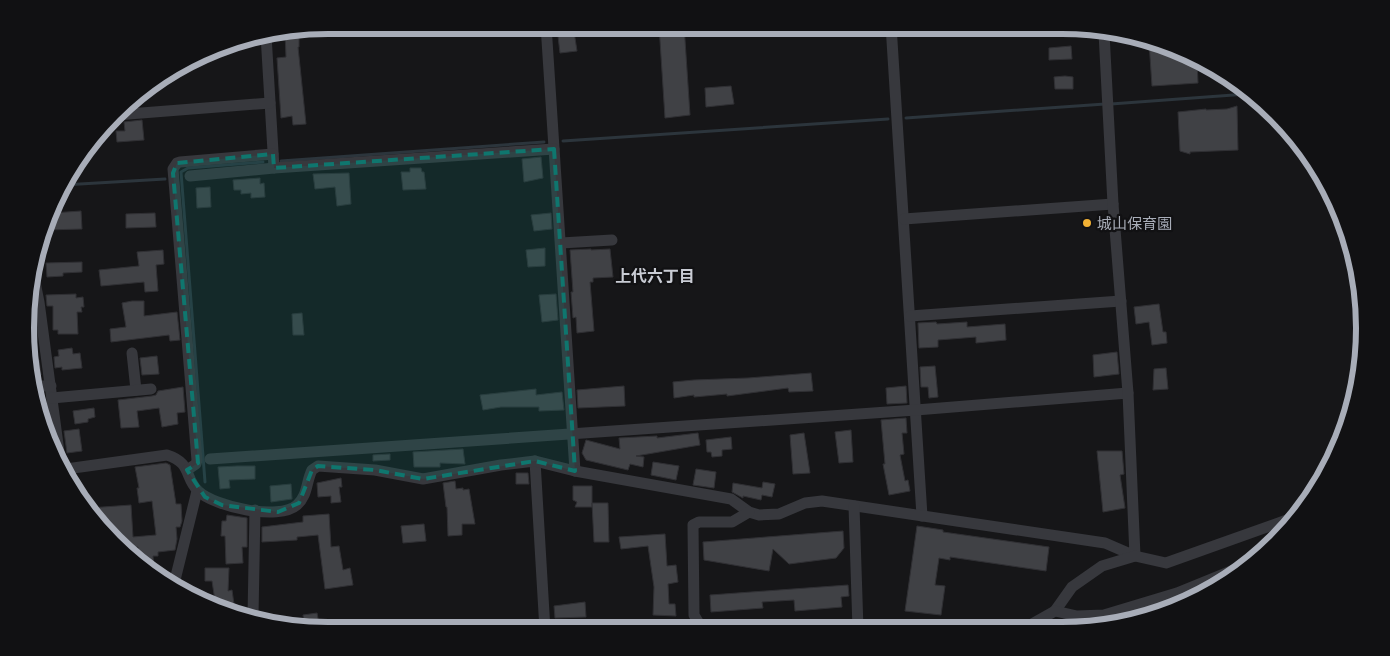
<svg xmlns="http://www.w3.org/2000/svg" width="1390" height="656" font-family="'Open Sans','Noto Sans JP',sans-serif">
  <rect width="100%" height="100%" fill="#161618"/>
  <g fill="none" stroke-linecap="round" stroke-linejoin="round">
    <g stroke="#2c353c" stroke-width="3">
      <path d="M1111 104 1247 94"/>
      <path d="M906 118 1105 104"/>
      <path d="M563 141 888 119"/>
      <path d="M281 161 544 142"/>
      <path d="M63 185 165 179"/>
      <path d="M205 482 181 172 188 168 263 162"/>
    </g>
  </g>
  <g fill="#404145" stroke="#303034">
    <path d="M560 25H573L577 51 560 53 558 36H560Z"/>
    <path d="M659 25H684L690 115 665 118Z"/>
    <path d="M299 30V47H298L306 124 293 125 292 116 281 118 277 58 286 57 285 32Z"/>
    <path d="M1149 42 1178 48 1197 61 1198 83 1152 86Z"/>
    <path d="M1071 46 1072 59 1049 60V48Z"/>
    <path d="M1065 76 1073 77V89H1055L1054 77Z"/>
    <path d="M731 86 734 104 706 107 705 88Z"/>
    <path d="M1237 106 1238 150 1190 152V154L1180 151 1178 112 1206 109V110L1227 109Z"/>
    <path d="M142 120 144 140 117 142 116 131H125L124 122Z"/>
    <path d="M541 157 543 178 524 182 522 159Z"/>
    <path d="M410 168H421L422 172H424L426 189 403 190 401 172H410Z"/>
    <path d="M349 173 351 204 337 206 335 187 315 189 313 174Z"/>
    <path d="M260 178V184L264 183 265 197 251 198V193L241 194V190H234L233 180Z"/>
    <path d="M210 187 211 207 197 208 196 188Z"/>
    <path d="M81 211 82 229 45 230 52 213Z"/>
    <path d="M155 213 156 227 126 228V214Z"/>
    <path d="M551 213 552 229 534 231 531 215Z"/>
    <path d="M545 248V266L528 267 526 250Z"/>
    <path d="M591 249V250L610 249 613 277 593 278V282H590L594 331 577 333 576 317 573 318 571 292H573L570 250Z"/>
    <path d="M163 250 164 264 156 265 158 291 145 292 144 282 101 286 99 270 139 266 137 252Z"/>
    <path d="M82 262V272L63 273V276L47 277 46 263Z"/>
    <path d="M76 294V298L83 297 84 307H81L82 312H77L78 334H58V330H53V306H47L46 295Z"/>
    <path d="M556 294 558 320 542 322 539 295Z"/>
    <path d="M132 301H144V316L177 312 180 340 170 341 169 335 111 342 110 329 126 327 122 303Z"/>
    <path d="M1159 304 1163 332H1166L1167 343 1152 345 1149 322 1136 324 1134 307Z"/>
    <path d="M302 313 304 335H293L292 314Z"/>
    <path d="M936 322 937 324 967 322V327L1005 324 1006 340 976 343V337L938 340V347L919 348 918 323Z"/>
    <path d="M72 348 73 354 80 353 82 368 62 370V367L55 368 54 357 59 356 58 350Z"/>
    <path d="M1117 352 1119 374 1094 377 1093 355Z"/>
    <path d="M157 356 159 374 142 375 140 358Z"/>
    <path d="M39 360 41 375 32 376 31 369 28 368V361Z"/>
    <path d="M935 366 938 397 929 398 928 387H921L920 367Z"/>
    <path d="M1166 368 1168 389 1153 390 1154 369Z"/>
    <path d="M811 373 813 391 789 392 788 388 727 396V394L694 397V395L674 398 673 382 694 380 748 378Z"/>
    <path d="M624 386 625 406 578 408 577 390Z"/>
    <path d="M906 386 907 403 887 404 886 388Z"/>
    <path d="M183 387 185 412 177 413 178 424 162 427 159 408 137 411 139 427 121 428 118 400 152 396 156 395 158 391Z"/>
    <path d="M536 389V395L562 392 564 410 539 411V407H501L483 410 480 395Z"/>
    <path d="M94 408 95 417 88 419V422L75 424 73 411Z"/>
    <path d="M906 418 907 433H902L904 454 900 455 905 481 908 480 910 491 889 495 883 464H885L881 420Z"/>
    <path d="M79 429 82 451 67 453 64 431Z"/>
    <path d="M851 430 853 462 839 463 835 432Z"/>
    <path d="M698 433 700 445 636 456 644 457 643 467 630 464 628 470 586 460 582 453 586 440 620 449 619 438 657 436V438Z"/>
    <path d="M804 433 810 473 793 474 790 435Z"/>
    <path d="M731 437 732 449 722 450V456L712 457 711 452H707L706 440Z"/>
    <path d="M463 449 465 464 440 463V467H414L413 452Z"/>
    <path d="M1097 451H1122L1124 474 1120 475 1125 508 1103 512Z"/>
    <path d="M390 454V460L373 461V455Z"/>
    <path d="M653 462 679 466 676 480 651 475Z"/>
    <path d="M166 463 170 465 176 504H181L182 521 180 527H176L177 539 175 550 158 552V556H153L154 572 139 563 138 547 122 548 89 508 131 505 133 537 156 535 152 501 139 503 137 488H139L135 467Z"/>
    <path d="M237 466H255V479L229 480 230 488 220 489 218 467Z"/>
    <path d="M696 469 716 472 714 488 693 485Z"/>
    <path d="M516 473H528L529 484H516Z"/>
    <path d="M341 478 342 487H339L341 502 331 503V496L318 497 317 483Z"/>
    <path d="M455 481 456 489 463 488V490L469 489 475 524H462V535L448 536 447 507H446L443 483Z"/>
    <path d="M763 482 775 484 772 497 762 495 761 500 743 496V498L732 492 733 483 762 488Z"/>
    <path d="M291 484 292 499 271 502 270 486Z"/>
    <path d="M573 486H592V507H575L577 502 573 500Z"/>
    <path d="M592 503H608L609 542H594Z"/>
    <path d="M329 514 331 547 339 546 343 570 350 568 353 585 325 589 318 535 297 537V540L262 542V527L303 522V516Z"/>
    <path d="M227 515 247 518V547H242L243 563 226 564 225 536H221L222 521H226Z"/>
    <path d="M424 524 426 541 403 543 401 526Z"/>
    <path d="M917 526 943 530V532L1049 547 1046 571 950 557V560L939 558 935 585 945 586 941 615 905 611Z"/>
    <path d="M843 531 844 548 836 558 789 564 773 549 769 571 704 560 703 542Z"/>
    <path d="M665 534 667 566 676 565 678 582 668 584 669 604H675L676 616 653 615 654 587 648 546 621 549 619 537Z"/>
    <path d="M205 568H229L228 591 232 590 234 604 216 607 212 581H205Z"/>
    <path d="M848 585 849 596 841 597 842 607 795 611 794 600 762 602 763 608 711 612 710 595Z"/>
    <path d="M585 602 586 617 555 618 554 606Z"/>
    <path d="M317 613 319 624 314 625 315 628 305 627 303 615Z"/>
  </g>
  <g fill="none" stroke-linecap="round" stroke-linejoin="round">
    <g stroke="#37383d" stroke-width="11">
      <path d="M546 25 575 471"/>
      <path d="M891 25 922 516"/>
      <path d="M266 35 274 168 554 149"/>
      <path d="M116 115 270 103"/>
      <path d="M190 176 274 168"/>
      <path d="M904 219 1113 204"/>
      <path d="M561 243 612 240"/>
      <path d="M32 267 39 302 59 452 66 469 69 484"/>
      <path d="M910 316 1121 301"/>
      <path d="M132 353 136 390"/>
      <path d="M34 386H51"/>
      <path d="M52 398 151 389"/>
      <path d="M210 459 916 410 1128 393"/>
      <path d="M535 461 545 630"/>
      <path d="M66 469 167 455C192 463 184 477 198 491 215 507 279 521 297 505 308 495 306 482 312 470L318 466 375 470 423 479 501 465 535 461 575 471 731 499 749 512 759 515 779 514 805 503 822 501 1105 543 1135 556 1128 393 1113 204 1104 33"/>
      <path d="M187 470 196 464 197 460 173 169 177 163 180 162 273 154"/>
      <path d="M854 506 858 629"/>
      <path d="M174 584 197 491"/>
      <path d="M1055 611 1072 587 1102 566 1135 556 1166 563 1298 516"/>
      <path d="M253 616 255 510"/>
      <path d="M1090 628 1113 616"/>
      <path d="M1023 629 1055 611 1077 616 1104 615 1177 593 1253 562"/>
      <path d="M703 630 694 615 693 525 699 522H732L749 512"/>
    </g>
  </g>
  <path fill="#0f766e" fill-opacity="0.2" stroke="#0f766e" stroke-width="4" stroke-dasharray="10 6" stroke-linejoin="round" d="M554 149 575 471 535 461 423 479 375 470 318 466 312 470 299 503 278 512 222 505 205 497 187 470 198 463 173 173 177 163 273 154 274 168Z"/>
  <circle fill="#f2b134" stroke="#111113" stroke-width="2" cx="1087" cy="223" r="5"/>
  <g text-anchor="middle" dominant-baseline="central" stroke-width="4.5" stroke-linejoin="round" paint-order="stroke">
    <g font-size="15" fill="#a8adb8" stroke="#111113" text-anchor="start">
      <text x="1097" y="223">城山保育園</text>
    </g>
    <g font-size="16" font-weight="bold" fill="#c9ccd4" stroke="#111113">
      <text x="655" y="276">上代六丁目</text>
    </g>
  </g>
  <path d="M0 0H1390V656H0ZM328 34H1062A294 294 0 0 1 1356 328V328A294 294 0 0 1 1062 622H328A294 294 0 0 1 34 328V328A294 294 0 0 1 328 34Z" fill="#111113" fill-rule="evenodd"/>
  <path fill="none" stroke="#a8adb8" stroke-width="6" d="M328 34H1062A294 294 0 0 1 1356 328V328A294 294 0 0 1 1062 622H328A294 294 0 0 1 34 328V328A294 294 0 0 1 328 34Z"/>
</svg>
